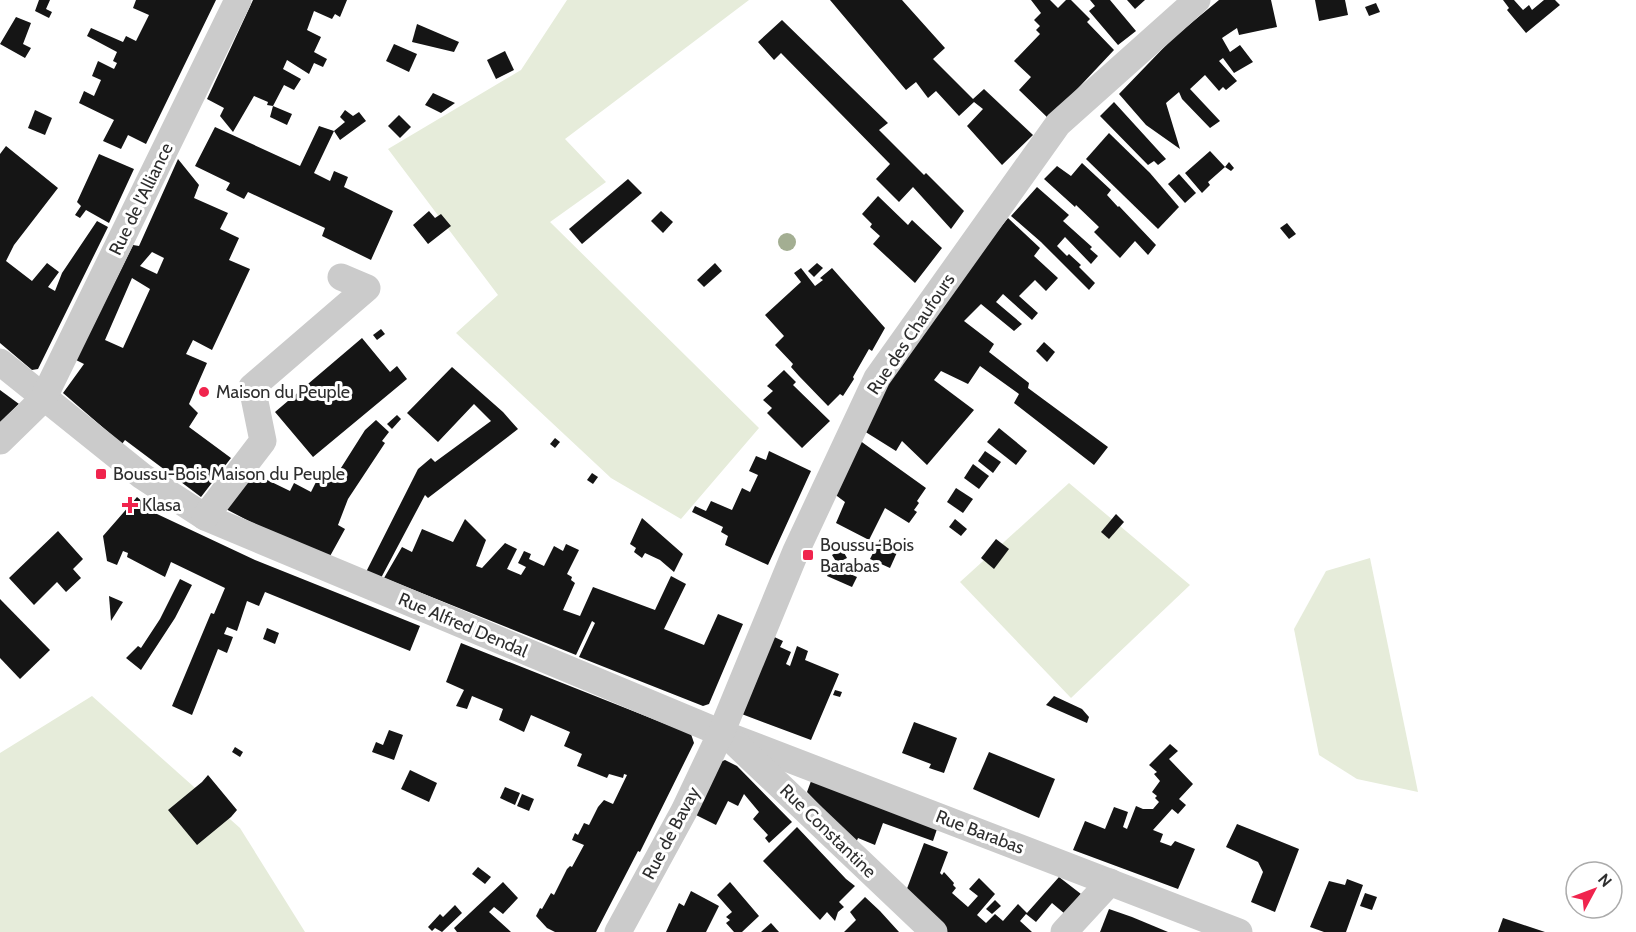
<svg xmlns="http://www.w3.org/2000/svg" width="1636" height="932" font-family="Cabin,sans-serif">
  <rect width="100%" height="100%" fill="#fff"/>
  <g fill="#e6ecda">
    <path d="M567 0H749L565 139 606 182 550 222 759 428 681 519 611 478 456 333 498 295 388 149 521 70Z"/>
    <path d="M1069 483 1190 585 1071 698 960 582Z"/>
    <path d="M1370 558 1418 792 1357 779 1319 755 1294 629 1326 571Z"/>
    <path d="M92 696 240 828 305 932H0V753Z"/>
  </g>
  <g fill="#151515" fill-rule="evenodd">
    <path d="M39 0H50L46 9 52 12 49 18 35 11Z"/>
    <path d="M136 0H216L146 144 128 135 121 149 103 141 114 120 79 103 84 91 94 96 101 80 92 76 98 61 114 69 117 63 113 61 117 52 87 36 91 28 123 42 126 36 136 41 149 15 133 8Z"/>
    <path d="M253 0H347L340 17 335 14 332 19 314 11 307 30 321 37 314 52 327 59 323 67 314 63 309 74 287 60 283 69 301 79 294 90 284 85 273 106 292 114 287 125 270 117 273 106 267 105 268 102 254 96 233 132 220 116 224 108 207 99Z"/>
    <path d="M830 0H902L945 48 933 59 973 99 984 89 1033 135 1002 165 967 126 983 109 974 102 959 116 936 91 928 98 916 82 906 90Z"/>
    <path d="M1031 0H1050L1058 8 1066 0H1071L1090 19 1087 22 1114 50 1049 119 1019 90 1031 77 1014 61 1040 34 1036 30 1040 26 1034 20 1041 13Z"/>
    <path d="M1090 0H1110L1136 31 1118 45 1089 11 1095 6Z"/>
    <path d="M1127 0H1145L1135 9Z"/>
    <path d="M1219 0H1271L1277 27 1239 35 1237 28 1222 38 1230 52 1240 45 1253 62 1234 73 1223 58 1219 61 1237 81 1226 90 1223 87 1219 91 1205 75 1190 89 1220 121 1210 128 1182 99 1179 92 1166 103 1180 149 1146 125 1119 94 1173 38Z"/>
    <path d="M1315 0H1345L1348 15 1319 21Z"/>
    <path d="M1503 0H1514L1523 10 1529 5 1532 10 1544 0H1555L1560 5 1526 33 1507 10 1509 8Z"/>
    <path d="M1376 3 1380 12 1369 16 1365 7Z"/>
    <path d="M16 17 31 23 23 44 31 48 25 58 0 44Z"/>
    <path d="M782 20 888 123 879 130 924 175 926 173 964 211 951 229 913 187 899 202 876 179 890 164 781 53 774 60 758 42Z"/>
    <path d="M417 24 459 42 454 52 412 42Z"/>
    <path d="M394 44 417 54 409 72 386 61Z"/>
    <path d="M505 51 514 70 496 79 487 60Z"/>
    <path d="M433 93 455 103 441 113 425 105Z"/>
    <path d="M1114 102 1166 159 1158 165 1154 161 1148 165 1100 116Z"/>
    <path d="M35 110 52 118 45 135 28 128Z"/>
    <path d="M345 110 353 116 359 112 366 121 340 140 334 131 345 122 340 117Z"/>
    <path d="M399 115 411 127 400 138 388 126Z"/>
    <path d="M319 126 334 131 314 173 330 181 334 171 348 177 344 187 393 211 371 260 322 236 325 228 248 192 244 199 226 190 230 183 195 166 215 127 300 166Z"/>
    <path d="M1109 133 1150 173 1179 207 1158 229 1086 159Z"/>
    <path d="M6 146 58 188 14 245 6 261 32 281 47 263 59 272 48 287 55 291 62 273 97 221 108 227 38 369 32 370 0 343V154Z"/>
    <path d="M1210 151 1225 167 1229 162 1234 168 1231 171 1225 167 1208 182 1210 185 1202 193 1185 173Z"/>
    <path d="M99 154 134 169 109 223 86 210 80 218 75 215 81 206 77 202Z"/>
    <path d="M178 159 199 185 194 198 228 213 220 229 239 238 229 260 250 269 212 350 193 340 186 354 207 363 189 404 198 413 189 427 231 458 201 497 125 440 122 444 63 393 84 364 76 360 133 245 139 246ZM152 252 164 258 157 274 140 266ZM132 278 150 289 123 348 105 340Z"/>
    <path d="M1082 163 1111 190 1107 195 1118 207 1119 206 1156 245 1148 255 1135 241 1120 258 1094 232 1099 227 1076 205 1075 207 1044 179 1057 166 1071 176Z"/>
    <path d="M1179 174 1196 193 1185 203 1168 184Z"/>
    <path d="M628 179 642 193 582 244 569 229Z"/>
    <path d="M1037 187 1069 215 1063 221 1092 247 1090 249 1098 256 1091 264 1065 237 1057 246 1067 256 1069 254 1081 265 1079 267 1095 283 1089 290 1041 242 1011 216Z"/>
    <path d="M878 196 908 225 912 220 942 248 915 283 873 244 880 236 870 227 872 224 862 214Z"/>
    <path d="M429 211 435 218 441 214 451 226 428 244 413 225Z"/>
    <path d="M661 211 673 222 663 233 651 221Z"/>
    <path d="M1008 218 1040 248 1034 256 1058 278 1046 291 1035 280 1019 296 1038 313 1032 320 1003 294 996 302 1022 324 1014 331 981 304 964 321 994 344 989 352 1029 383 1028 388 1108 447 1094 465 1014 403 1019 394 980 366 968 384 941 371 934 380 974 410 927 465 902 441 896 451 864 431 900 361 956 282Z"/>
    <path d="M1287 223 1296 234 1289 239 1280 228Z"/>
    <path d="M715 263 722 271 704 287 697 280Z"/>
    <path d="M817 263 823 268 814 277 808 271Z"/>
    <path d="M801 268 815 286 823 280 820 278 832 268 885 328 872 351 869 349 853 377 854 379 843 396 840 394 828 406 799 376 791 367 793 364 775 345 784 336 765 315 801 282 794 273Z"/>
    <path d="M381 329 385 334 377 340 373 335Z"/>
    <path d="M362 338 390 372 397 366 407 379 313 457 275 412Z"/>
    <path d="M1044 342 1055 352 1047 362 1036 351Z"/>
    <path d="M452 367 503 412 518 429 428 498 425 495 381 578 366 572 418 469 431 458 435 462 491 421 474 404 438 442 407 413Z"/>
    <path d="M784 370 796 382 793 385 830 421 802 448 767 413 772 408 763 400 773 391 767 386Z"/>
    <path d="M0 390 19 404 0 422Z"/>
    <path d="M397 415 401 419 392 429 387 424Z"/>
    <path d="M376 420 389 432 382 441 385 443 348 499 338 525 345 529 329 558 274 534 222 507 247 470 290 491 294 483 311 492 321 472 334 479 365 430Z"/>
    <path d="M999 428 1027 451 1016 465 987 442Z"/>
    <path d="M555 438 560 442 555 448 550 444Z"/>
    <path d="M859 440 926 488 917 501 919 503 914 510 917 512 909 523 885 508 869 540 836 523 845 502 833 493Z"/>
    <path d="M769 451 811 471 768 565 725 545 728 536 721 532 723 527 692 512 695 506 706 511 711 501 732 510 742 488 750 492 758 475 749 471 756 456 766 460Z"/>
    <path d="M985 451 1001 462 993 473 978 461Z"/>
    <path d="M973 464 989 476 979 489 964 478Z"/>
    <path d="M592 473 598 477 593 484 587 480Z"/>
    <path d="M956 488 973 499 963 513 947 502Z"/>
    <path d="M137 497 157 514 255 560 420 626 410 651 265 592 259 606 247 601 237 631 227 627 224 634 233 637 227 653 218 649 192 715 172 706 211 613 214 614 225 588 171 562 165 577 127 557 128 553 123 551 117 565 107 561 103 536Z"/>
    <path d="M1116 514 1124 522 1109 539 1101 532Z"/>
    <path d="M642 518 683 554 674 572 660 560 645 553 642 558 634 552 636 548 630 544Z"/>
    <path d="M465 519 486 540 476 566 482 568 505 543 517 549 507 569 521 575 526 567 518 563 524 551 531 554 529 559 544 566 554 546 563 551 566 544 579 550 567 574 572 577 571 580 575 583 563 610 580 616 593 587 655 610 671 576 686 584 664 629 704 645 718 614 743 624 709 704 703 706 579 657 595 623 592 621 576 655 384 578 402 547 412 552 422 529 453 542Z"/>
    <path d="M955 519 967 529 961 536 949 527Z"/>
    <path d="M58 531 83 559 73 569 81 578 66 592 57 582 34 605 9 578Z"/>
    <path d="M880 539 899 548 890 568 870 559Z"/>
    <path d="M996 539 1009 549 994 569 981 558Z"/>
    <path d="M842 549 847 558 837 563 832 555Z"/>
    <path d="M832 566 857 577 852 587 827 576Z"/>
    <path d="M180 579 192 585 175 618 141 670 126 658 138 646 141 648 160 619Z"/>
    <path d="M109 596 123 602 111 621Z"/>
    <path d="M0 599 50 650 20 679 0 658Z"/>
    <path d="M267 628 279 633 275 644 263 639Z"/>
    <path d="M770 635 783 641 780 647 791 652 786 664 790 666 797 646 808 651 805 660 839 674 811 740 739 713Z"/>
    <path d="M461 643 691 734 694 743 640 852 638 851 596 932H555L547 928 536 916 540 908 542 909 551 893 554 895 567 869 570 866 572 867 584 845 572 840 575 833 578 835 584 823 589 825 598 807 604 800 613 804 627 775 624 774 623 778 609 774 607 778 577 766 582 754 564 746 570 732 531 715 524 732 499 720 503 709 472 696 467 709 456 706 464 690 446 682Z"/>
    <path d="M835 690 842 692 840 697 833 695Z"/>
    <path d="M1054 696 1082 709 1089 717 1087 723 1046 705Z"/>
    <path d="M914 722 957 738 944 773 929 768 931 764 902 753Z"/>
    <path d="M389 730 403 735 394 760 372 752 376 742 383 745Z"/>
    <path d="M1170 744 1178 751 1169 759 1193 784 1179 799 1186 805 1178 814 1172 809 1153 830 1163 834 1160 842 1171 846 1175 841 1195 849 1178 889 1073 850 1085 821 1105 829 1114 807 1128 812 1123 827 1127 829 1136 806 1143 809H1153L1159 802 1155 798 1157 796 1152 792 1160 781 1154 774 1157 772 1149 765Z"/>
    <path d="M235 747 243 752 240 757 232 752Z"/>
    <path d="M989 752 1055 779 1039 818 973 789Z"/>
    <path d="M725 760 737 766 792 822 769 843 765 838 768 835 753 819 759 812 744 794 738 806 728 801 716 825 694 814 718 763Z"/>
    <path d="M410 770 437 783 429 802 401 789Z"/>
    <path d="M814 773 938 826 933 841 883 823 875 845 858 838 856 843 807 792Z"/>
    <path d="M208 775 237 810 231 817 197 845 168 810 202 782Z"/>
    <path d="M505 787 520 793 515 805 500 798Z"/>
    <path d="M522 794 534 799 529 811 517 806Z"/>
    <path d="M1237 824 1299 849 1275 912 1251 902 1263 872 1258 862 1226 847Z"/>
    <path d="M797 827 846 879 855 886 839 902 844 907 838 912 835 921 827 912 820 920 763 861Z"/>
    <path d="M924 843 948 852 940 873 942 875 944 872 954 883 953 885 956 888 952 893 968 907 978 896 969 889 979 878 995 894 977 915 986 923 995 914 1003 921 1018 904 1027 913 1059 877 1081 894 1065 914 1052 903 1036 922 1026 914 1020 921 1032 932H944L905 894Z"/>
    <path d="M478 867 491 877 485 884 472 874Z"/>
    <path d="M1347 879 1363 885 1346 932H1324L1310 927 1329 881 1345 885Z"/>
    <path d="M503 882 518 898 503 914 494 907 489 912 511 932H457L454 928Z"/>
    <path d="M730 882 759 916 742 932H734L726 923 730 920 726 917 732 912 717 895Z"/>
    <path d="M691 891 719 906 706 932H666L679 903 684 906Z"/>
    <path d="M1365 893 1377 897 1372 910 1360 906Z"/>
    <path d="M865 897 880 911 899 932H844L856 920 850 912Z"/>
    <path d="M995 900 1001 906 992 914 986 909Z"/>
    <path d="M455 905 462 913 442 932 435 928 432 931 428 927 440 914 443 917Z"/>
    <path d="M1109 909 1132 917 1168 932H1100Z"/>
    <path d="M1503 918 1545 932H1498Z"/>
    <path d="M771 923 779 932H761Z"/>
  </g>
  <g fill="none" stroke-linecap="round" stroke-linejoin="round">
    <g stroke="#cbcbcb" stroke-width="27">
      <path d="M0 362 142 476 205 517 721 733 1239 932"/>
      <path d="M0 441 43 399 238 0"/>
      <path d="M205 517 263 441 252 387 367 288 341 277"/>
      <path d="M736 744 934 932"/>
      <path d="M618 932 684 811 721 733 796 551 877 378 1058 124 1197 0"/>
      <path d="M1064 932 1110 882"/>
    </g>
  </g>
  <circle fill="#a3ae92" cx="787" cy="242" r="9"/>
  <g fill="#f0244d" stroke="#fff" stroke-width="2">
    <circle cx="204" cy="392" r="6"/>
    <rect x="95" y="468" width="12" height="12" rx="3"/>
    <path d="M127 496h6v6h6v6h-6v6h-6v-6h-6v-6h6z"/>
    <rect x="802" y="549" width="12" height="12" rx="3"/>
  </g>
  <g text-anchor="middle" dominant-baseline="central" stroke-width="6" stroke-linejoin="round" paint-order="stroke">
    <g font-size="18" fill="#2e2e2e" stroke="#fff">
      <text transform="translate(141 199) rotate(-64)">Rue de l'Alliance</text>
      <text transform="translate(911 334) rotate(-56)">Rue des Chaufours</text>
      <text transform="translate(463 625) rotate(23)">Rue Alfred Dendal</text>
      <text transform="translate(828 831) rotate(44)">Rue Constantine</text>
      <text transform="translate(980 832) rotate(21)">Rue Barabas</text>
      <text transform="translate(671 833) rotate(-62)">Rue de Bavay</text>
    </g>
    <g font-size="18" fill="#2e2e2e" stroke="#fff" text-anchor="start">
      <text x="216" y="392">Maison du Peuple</text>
      <text x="113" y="474">Boussu-Bois Maison du Peuple</text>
      <text x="142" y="505">Klasa</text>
      <text x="820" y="545">Boussu-Bois<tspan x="820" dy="21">Barabas</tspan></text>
    </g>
  </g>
  <g transform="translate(1594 890) rotate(49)"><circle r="28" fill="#ffffff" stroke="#ababab" stroke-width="1.5"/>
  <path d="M0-4.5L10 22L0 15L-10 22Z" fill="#f0244d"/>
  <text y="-9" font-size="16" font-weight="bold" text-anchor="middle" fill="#2e2e2e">N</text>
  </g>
</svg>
